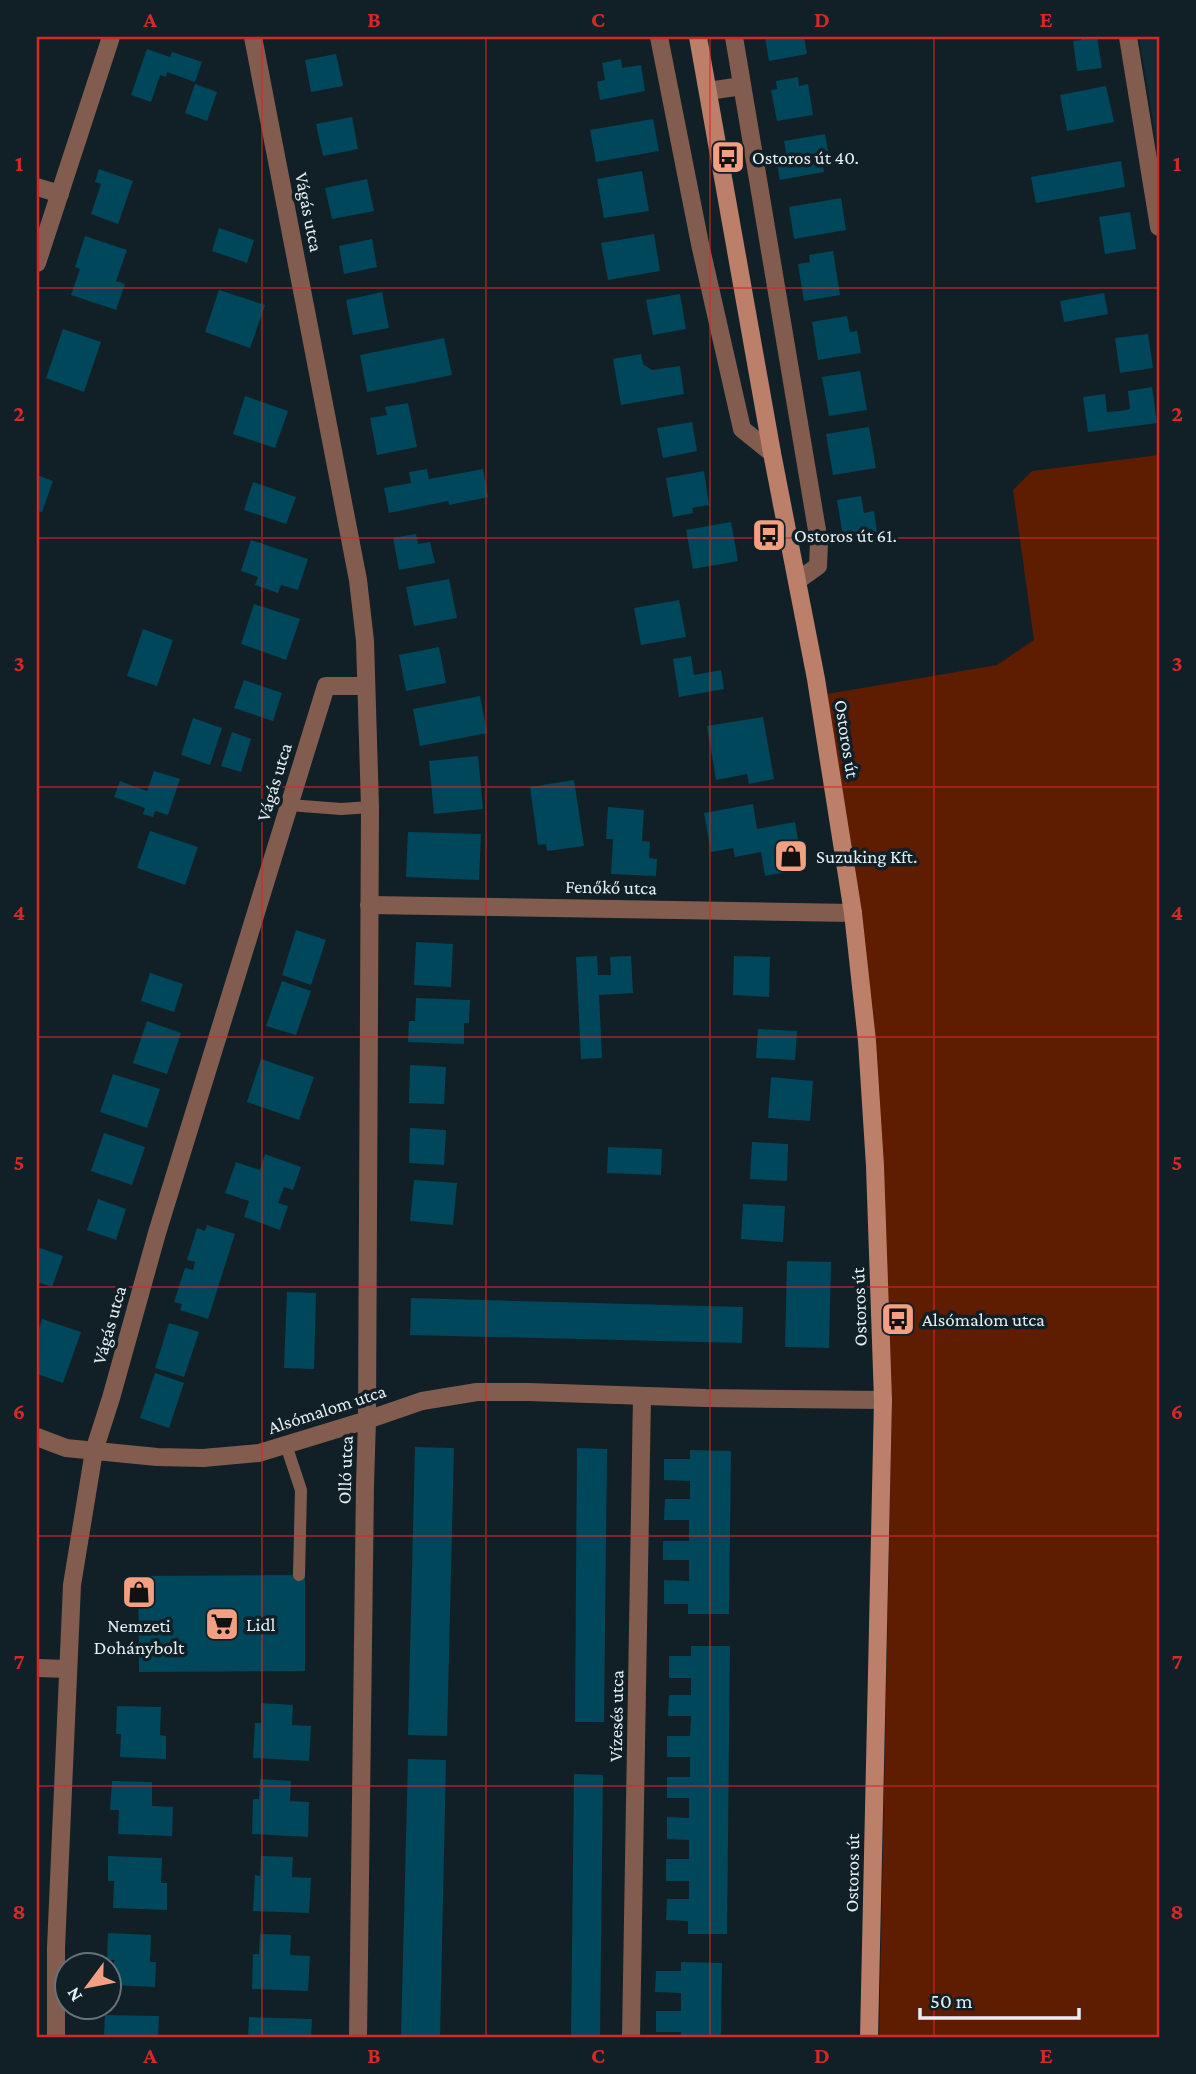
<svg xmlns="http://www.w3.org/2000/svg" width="1196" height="2074" font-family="'Crimson Pro',serif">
  <rect width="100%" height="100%" fill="#112026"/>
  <path fill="#122a33" d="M1139 37H1159V158Z"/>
  <path fill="#5e1c00" d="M1159 455V2037H879L892 1400 860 905 827 694 997 665 1034 640 1013 490 1032 471Z"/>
  <g fill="#00475c">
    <path d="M765 37H791L792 39 804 37 807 54 769 61Z"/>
    <path d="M1081 37H1097L1102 68 1077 71 1073 41 1081 40Z"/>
    <path d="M147 49 170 57 172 52 202 62 195 82 167 72 166 77 160 75 151 102 131 95Z"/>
    <path d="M336 54 343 86 311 92 305 60Z"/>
    <path d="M621 59 622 68 641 65 645 91 600 100 597 82 605 80 602 63Z"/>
    <path d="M798 77 799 86 808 84 813 115 777 121 771 90 777 89 776 81Z"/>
    <path d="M195 84 217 92 207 121 185 113Z"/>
    <path d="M1106 86 1114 122 1067 131 1060 95Z"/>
    <path d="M352 117 358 149 323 156 316 124Z"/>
    <path d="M653 119 659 151 596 162 590 130Z"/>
    <path d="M825 134 828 151 821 153 824 172 780 180 776 160 787 158 784 141Z"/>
    <path d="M1121 161 1125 187 1036 203 1031 177Z"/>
    <path d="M99 169 133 181 118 224 91 214 101 184 95 182Z"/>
    <path d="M642 171 649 211 604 218 597 179Z"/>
    <path d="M367 179 374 211 332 219 325 188Z"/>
    <path d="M841 198 846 230 794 239 789 207Z"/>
    <path d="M1130 212 1136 249 1105 254 1099 217Z"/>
    <path d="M219 228 254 240 247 263 212 251Z"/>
    <path d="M654 234 660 271 608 280 601 243Z"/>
    <path d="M85 236 127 250 116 281 125 284 116 310 71 295 80 269 75 267Z"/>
    <path d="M372 239 377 267 344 274 339 246Z"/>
    <path d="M833 251 840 295 804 301 798 264 810 262 809 255Z"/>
    <path d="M219 290 265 305 250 348 205 332Z"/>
    <path d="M382 292 389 328 353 335 346 300Z"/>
    <path d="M1104 293 1108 314 1064 322 1060 301Z"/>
    <path d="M680 294 686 329 653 335 646 300Z"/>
    <path d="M847 316 850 332 857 331 861 353 818 360 812 322Z"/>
    <path d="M63 329 101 342 84 392 46 378Z"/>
    <path d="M1148 334 1153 368 1120 373 1115 338Z"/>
    <path d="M444 338 452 375 367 392 360 355Z"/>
    <path d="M641 354 643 364 652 370 680 366 684 394 621 405 613 359Z"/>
    <path d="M860 371 867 410 829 416 822 377Z"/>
    <path d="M1152 387 1157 423 1088 432 1083 397 1105 394 1107 412 1120 411 1130 409 1128 391Z"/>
    <path d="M245 396 288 411 275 448 233 434Z"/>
    <path d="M408 403 417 447 377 455 370 418 387 415 385 407Z"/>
    <path d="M692 422 697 451 663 458 657 428Z"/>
    <path d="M869 427 876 468 833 475 826 434Z"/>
    <path d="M427 469 429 479 483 469 488 497 449 505 448 501 389 513 384 488 411 483 409 472Z"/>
    <path d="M704 471 709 505 692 508 693 513 673 517 666 478Z"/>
    <path d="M37 475 53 481 42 512 37 511Z"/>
    <path d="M253 482 296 497 286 524 244 510Z"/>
    <path d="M861 496 864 513 874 511 877 532 843 537 837 500Z"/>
    <path d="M731 522 738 561 693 569 686 530Z"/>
    <path d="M416 534 418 544 430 542 435 563 399 570 393 538Z"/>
    <path d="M251 540 308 559 298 590 281 585 278 593 255 585 258 577 241 571Z"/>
    <path d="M449 579 457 618 414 626 406 587Z"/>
    <path d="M679 600 686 637 641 645 634 608Z"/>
    <path d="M254 604 300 619 286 660 241 644Z"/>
    <path d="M143 629 173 640 157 686 127 676Z"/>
    <path d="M439 647 446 683 406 691 399 655Z"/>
    <path d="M691 656 694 675 721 670 724 689 679 697 673 659Z"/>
    <path d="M244 680 282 693 273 721 234 708Z"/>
    <path d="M480 696 487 733 420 746 413 709Z"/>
    <path d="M763 717 774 779 749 784 747 774 716 780 707 726Z"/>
    <path d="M193 718 222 728 210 765 181 755Z"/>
    <path d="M232 732 251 739 241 772 221 766Z"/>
    <path d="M478 756 483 809 434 814 429 761Z"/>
    <path d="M154 771 180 779 168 815 155 811 153 817 143 814 145 808 114 797 120 781 147 791Z"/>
    <path d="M574 780 584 846 547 851 546 844 538 845 530 787Z"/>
    <path d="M753 804 757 829 795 822 803 869 765 876 761 852 735 857 733 848 711 852 704 813Z"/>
    <path d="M608 807 644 810 642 841 650 842 649 858 657 859 656 876 611 874 613 839H606Z"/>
    <path d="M150 831 198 847 185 885 137 868Z"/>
    <path d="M408 832 481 834 479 880 406 877Z"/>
    <path d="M296 930 326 940 311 985 282 975Z"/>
    <path d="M416 942 453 944 451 987 414 985Z"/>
    <path d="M597 956 598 975H611L610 957 631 956 633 993 599 995 602 1058 581 1059 576 957Z"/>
    <path d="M734 956 770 957 769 997 733 995Z"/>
    <path d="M150 973 183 984 174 1012 141 1001Z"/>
    <path d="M282 981 311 991 296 1035 266 1026Z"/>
    <path d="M416 998 470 1000 469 1023H464V1044L408 1042 409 1021H415Z"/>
    <path d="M147 1021 181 1033 167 1074 133 1063Z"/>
    <path d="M758 1029 797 1031 795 1060 756 1058Z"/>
    <path d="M261 1059 314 1077 299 1120 247 1102Z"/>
    <path d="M410 1065 446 1067 444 1104 409 1103Z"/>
    <path d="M113 1074 160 1089 147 1128 100 1112Z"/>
    <path d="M771 1077 813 1081 810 1121 768 1118Z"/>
    <path d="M410 1128 446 1130 444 1165 409 1163Z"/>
    <path d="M104 1133 145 1147 132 1185 91 1171Z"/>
    <path d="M752 1142 788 1144 787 1181 750 1179Z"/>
    <path d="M608 1147 662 1149 661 1175 607 1173Z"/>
    <path d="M265 1154 301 1167 293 1190 284 1187 278 1203 288 1206 280 1230 244 1217 249 1201 225 1193 236 1162 260 1170Z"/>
    <path d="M414 1180 457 1183 453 1225 410 1221Z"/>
    <path d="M98 1199 126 1209 116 1240 87 1230Z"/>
    <path d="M743 1204 785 1206 783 1242 741 1239Z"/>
    <path d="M207 1225 235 1234 208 1319 180 1310 182 1304 174 1302 185 1268 193 1270 195 1262 187 1260 197 1228 205 1231Z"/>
    <path d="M37 1247 63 1256 52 1287 37 1282Z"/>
    <path d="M787 1261 831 1262 829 1348 785 1347Z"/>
    <path d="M287 1292 316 1293 314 1369 284 1368Z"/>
    <path d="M411 1298 743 1307 742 1343 410 1335Z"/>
    <path d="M42 1319 81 1332 63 1383 37 1374V1336Z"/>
    <path d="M169 1323 199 1332 184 1377 155 1368Z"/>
    <path d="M155 1373 184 1383 169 1428 140 1418Z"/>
    <path d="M415 1447 454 1448 447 1736 408 1735Z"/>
    <path d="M577 1448 607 1449 604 1722H575Z"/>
    <path d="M690 1450 731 1451 729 1614H688V1604H664V1580L689 1581V1560H663V1541H689V1520H664L665 1499H690V1481L664 1480V1459H690Z"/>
    <path d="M305 1575V1671L139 1672 138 1576Z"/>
    <path d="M691 1646H730L727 1934H688V1921L666 1920 667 1899H689V1881H666V1859H689V1840L667 1839V1817L689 1818V1798H667V1777H690V1757H667V1736H690L691 1716H668L669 1695H691V1678H669V1656H691Z"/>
    <path d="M261 1703 293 1705 292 1725 311 1726 309 1761 253 1758 255 1723H261Z"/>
    <path d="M117 1706 161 1707 160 1735 166 1736V1759L120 1757 121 1734H116Z"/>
    <path d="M408 1759 446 1760 440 2037H401Z"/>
    <path d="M574 1774 603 1775 600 2037H571Z"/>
    <path d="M260 1779 291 1781 290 1801 309 1802 308 1837 252 1834 253 1799H259Z"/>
    <path d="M112 1781 152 1782V1806L173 1807 172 1836 118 1834 119 1810H110Z"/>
    <path d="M108 1856 162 1858 161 1883H167V1910L113 1908 114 1881H108Z"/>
    <path d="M261 1856 293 1857 292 1877 311 1878 309 1913 253 1911 255 1875 260 1876Z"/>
    <path d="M108 1933 151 1935 150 1962H156L155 1987 113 1985 114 1960H107Z"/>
    <path d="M260 1934 291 1935 290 1955 310 1956 308 1991 252 1989 253 1954H259Z"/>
    <path d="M681 1962 722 1963 721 2037H681V2032H656V2011H681V1993L655 1992 656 1971H681Z"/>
    <path d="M105 2015 159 2016 158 2037H104Z"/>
    <path d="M249 2017 312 2019 311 2037H248Z"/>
  </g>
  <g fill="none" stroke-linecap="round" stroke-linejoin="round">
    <g stroke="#825d4f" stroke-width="12">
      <path d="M289 805 341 809 370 807"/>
      <path d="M286 1445 301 1490 299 1575"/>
    </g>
    <g stroke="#825d4f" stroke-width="18">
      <path d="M253 37 358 580 365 641 370 807 367 1420 365 1485 358 2037"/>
      <path d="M659 37 700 244 742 429 772 453"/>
      <path d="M734 37 819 542 818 566 797 581"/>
      <path d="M1128 37 1159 227"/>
      <path d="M708 91 742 86"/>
      <path d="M37 187 60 194"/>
      <path d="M37 263 111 37"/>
      <path d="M369 905 853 913"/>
      <path d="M37 1437 66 1448 157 1457 203 1458 259 1453 367 1420 422 1401 477 1392H529L706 1398 883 1400"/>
      <path d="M37 1668 68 1669"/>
      <path d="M56 2037V1948L72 1585 94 1451 111 1398 157 1233 326 686H366"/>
      <path d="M631 2037 642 1396"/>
    </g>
    <path stroke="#bc806a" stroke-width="18" d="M698 37 772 453 816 679 853 913 867 1041 875 1166 883 1400 869 2037"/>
  </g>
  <path fill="none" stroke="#d62828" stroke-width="2" stroke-opacity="0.55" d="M262 37V2037M486 37V2037M710 37V2037M934 37V2037M37 288H1159M37 538H1159M37 787H1159M37 1037H1159M37 1287H1159M37 1536H1159M37 1786H1159"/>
  <defs>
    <g id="bus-square" transform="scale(1.75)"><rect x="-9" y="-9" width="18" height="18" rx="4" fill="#f2a081" stroke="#112026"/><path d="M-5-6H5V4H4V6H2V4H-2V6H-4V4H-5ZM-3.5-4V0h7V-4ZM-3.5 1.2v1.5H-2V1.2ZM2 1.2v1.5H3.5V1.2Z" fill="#111"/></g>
    <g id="shop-square" transform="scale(1.75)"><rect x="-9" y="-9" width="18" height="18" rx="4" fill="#f2a081" stroke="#112026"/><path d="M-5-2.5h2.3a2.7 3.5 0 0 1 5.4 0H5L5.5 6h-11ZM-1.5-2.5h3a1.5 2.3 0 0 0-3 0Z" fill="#111"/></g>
    <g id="supermarket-square" transform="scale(1.75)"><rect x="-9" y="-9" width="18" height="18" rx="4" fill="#f2a081" stroke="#112026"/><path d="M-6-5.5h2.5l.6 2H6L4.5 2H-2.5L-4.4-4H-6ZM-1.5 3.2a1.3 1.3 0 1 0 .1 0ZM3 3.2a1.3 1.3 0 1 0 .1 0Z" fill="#111"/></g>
  </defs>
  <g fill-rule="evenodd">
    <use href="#bus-square" x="728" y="157"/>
    <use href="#bus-square" x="769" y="535"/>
    <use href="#shop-square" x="791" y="856"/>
    <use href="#bus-square" x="898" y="1319"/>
    <use href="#shop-square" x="139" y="1592"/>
    <use href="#supermarket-square" x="222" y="1624"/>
  </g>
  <g text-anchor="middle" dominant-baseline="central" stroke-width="7" stroke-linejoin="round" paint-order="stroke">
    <g font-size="19" fill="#e5eff3" stroke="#112026" text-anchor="start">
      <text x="752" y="157">Ostoros út 40.</text>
      <text x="794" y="535">Ostoros út 61.</text>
      <text x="816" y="856">Suzuking Kft.</text>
      <text x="922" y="1319">Alsómalom utca</text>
      <text x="246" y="1624">Lidl</text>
      <text x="139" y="1625" text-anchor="middle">Nemzeti<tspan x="139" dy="22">Dohánybolt</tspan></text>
    </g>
    <g font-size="19" fill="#e5eff3" stroke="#112026">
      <text transform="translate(309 212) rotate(79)">Vágás utca</text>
      <text transform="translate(847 739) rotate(81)">Ostoros út</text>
      <text transform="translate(274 782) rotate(-73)">Vágás utca</text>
      <text transform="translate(611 887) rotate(1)">Fenőkő utca</text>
      <text transform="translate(859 1307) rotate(-92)">Ostoros út</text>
      <text transform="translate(109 1325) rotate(-74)">Vágás utca</text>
      <text transform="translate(327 1409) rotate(-18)">Alsómalom utca</text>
      <text transform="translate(345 1470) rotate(-88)">Olló utca</text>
      <text transform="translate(616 1716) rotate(-89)">Vízesés utca</text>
      <text transform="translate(852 1873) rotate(-89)">Ostoros út</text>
    </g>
  </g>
  <rect width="1196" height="2074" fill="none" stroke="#112026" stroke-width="77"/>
  <g transform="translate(88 1986) rotate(238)"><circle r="33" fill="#112026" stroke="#667378" stroke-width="2"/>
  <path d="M0-5L12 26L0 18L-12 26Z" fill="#f2a081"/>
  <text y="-10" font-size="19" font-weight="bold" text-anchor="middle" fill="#e5eff3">N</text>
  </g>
  <path d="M920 2008v10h159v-10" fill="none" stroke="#e5eff3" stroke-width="3.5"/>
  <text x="930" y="2008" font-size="21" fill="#e5eff3" stroke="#112026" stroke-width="5" paint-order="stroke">50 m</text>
  <rect x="38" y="38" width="1120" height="1998" fill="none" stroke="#d62828" stroke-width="2.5"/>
  <g font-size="23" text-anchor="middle" font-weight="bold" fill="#d62828">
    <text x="150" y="27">A</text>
    <text x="374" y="27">B</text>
    <text x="598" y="27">C</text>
    <text x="822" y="27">D</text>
    <text x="1046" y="27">E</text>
    <text x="19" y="171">1</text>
    <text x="1177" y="171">1</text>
    <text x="19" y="421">2</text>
    <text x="1177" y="421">2</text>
    <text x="19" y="671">3</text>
    <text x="1177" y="671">3</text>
    <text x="19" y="920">4</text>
    <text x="1177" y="920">4</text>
    <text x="19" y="1170">5</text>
    <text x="1177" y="1170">5</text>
    <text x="19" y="1419">6</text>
    <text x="1177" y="1419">6</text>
    <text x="19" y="1669">7</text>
    <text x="1177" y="1669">7</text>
    <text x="19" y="1919">8</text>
    <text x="1177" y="1919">8</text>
    <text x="150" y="2063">A</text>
    <text x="374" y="2063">B</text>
    <text x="598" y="2063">C</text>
    <text x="822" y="2063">D</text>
    <text x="1046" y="2063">E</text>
  </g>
</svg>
